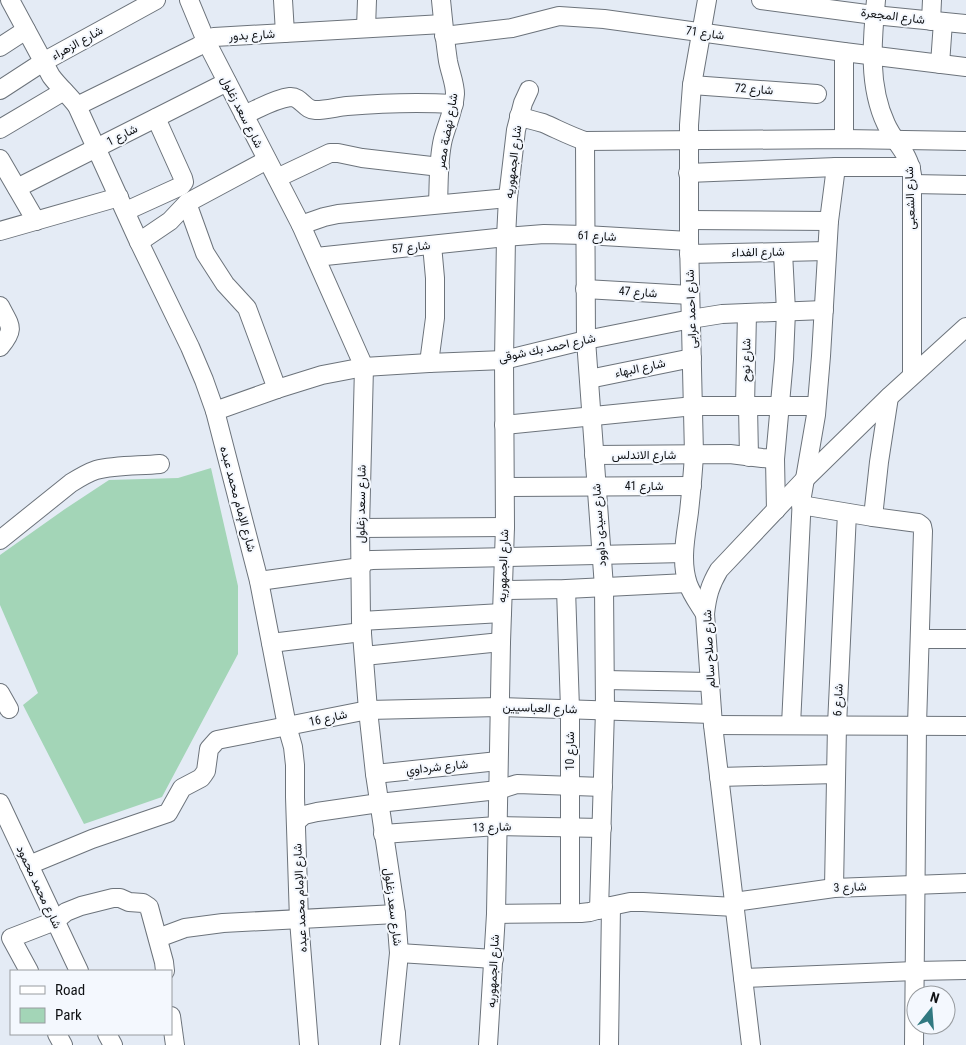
<svg xmlns="http://www.w3.org/2000/svg" width="966" height="1045" font-family="'Roboto Condensed',Vazirmatn,sans-serif">
  <rect width="100%" height="100%" fill="#e4ebf5"/>
  <path fill="#a3d5b7" d="M211 468 238 586V654L162 797 84 824 23 705 38 693 0 605V555L65 509 109 480 178 478Z"/>
  <g fill="none" stroke-linecap="round" stroke-linejoin="round">
    <g stroke="#6c737b" stroke-width="20">
      <g id="minor">
        <path d="M10 0 51 76C59 87 69 95 77 106L139 242 190 347 204 380 215 411 259 581 287 726 293 747 295 765V797L299 920 309 1045"/>
        <path d="M189 0 206 41 301 225 364 367 360 528 361 621 368 710 375 774 396 914 399 953 390 1045"/>
        <path d="M283 0 285 33"/>
        <path d="M761 0 874 15 966 24"/>
        <path d="M876 0C872 41 868 86 886 124 895 144 909 152 912 175V375"/>
        <path d="M931 21 932 0"/>
        <path d="M366 28 367 0"/>
        <path d="M444 36 512 28 559 16 604 19 844 52 966 67"/>
        <path d="M0 47 26 30"/>
        <path d="M940 64 943 22"/>
        <path d="M692 85 817 94"/>
        <path d="M0 90 43 62 156 0"/>
        <path d="M77 106 197 47 214 37 443 24"/>
        <path d="M244 115C258 109 274 99 290 97 301 96 305 111 316 110 326 110 337 107 347 106 383 103 418 102 454 104"/>
        <path d="M519 116C527 119 535 121 543 123 557 129 570 136 585 141L844 139 966 141"/>
        <path d="M0 129 64 91"/>
        <path d="M844 139V52"/>
        <path d="M585 141 586 340 604 587 605 710 599 910"/>
        <path d="M0 159 36 221"/>
        <path d="M688 173 836 167H911"/>
        <path d="M277 178 330 153H338L362 158 440 167"/>
        <path d="M912 184 966 185"/>
        <path d="M17 188 227 82"/>
        <path d="M187 203 205 253 225 284 247 308 277 389"/>
        <path d="M438 204C439 182 438 160 443 139 447 124 454 110 455 94 455 83 450 72 448 61 445 41 443 20 441 0"/>
        <path d="M126 211 181 186 184 182 183 178 156 118"/>
        <path d="M689 220 829 221"/>
        <path d="M301 225 324 217 338 214 508 198"/>
        <path d="M0 231 119 197"/>
        <path d="M139 242 170 221 187 203 267 160"/>
        <path d="M689 254 827 251"/>
        <path d="M316 257 506 237 544 234 585 235 689 241"/>
        <path d="M585 289 690 295"/>
        <path d="M0 306C10 326 16 328 0 347"/>
        <path d="M429 363 435 318V278L432 245"/>
        <path d="M589 379 692 358"/>
        <path d="M889 397 879 462 873 517 918 523 922 526 923 531 917 725 914 1045"/>
        <path d="M745 406 747 313"/>
        <path d="M748 406 749 457"/>
        <path d="M215 411 277 389 322 375 364 367 429 363 504 360 586 340 691 319 722 314 824 310"/>
        <path d="M504 425 694 406H816"/>
        <path d="M594 455 730 454 762 458 775 459"/>
        <path d="M505 487 692 486"/>
        <path d="M801 505 873 517"/>
        <path d="M776 510 775 459 784 359 786 311 783 252"/>
        <path d="M360 528 505 527"/>
        <path d="M0 540 71 483C79 478 87 473 96 470 116 465 139 466 160 464"/>
        <path d="M259 581 361 567 365 561 372 560 684 553"/>
        <path d="M566 589 570 709V913"/>
        <path d="M503 590 566 589 687 583"/>
        <path d="M705 614C699 604 692 595 688 584 680 561 686 535 689 512 691 493 693 473 694 454L689 241V125L692 85 707 0"/>
        <path d="M361 621 502 613"/>
        <path d="M920 639H966"/>
        <path d="M271 643 362 632"/>
        <path d="M364 656 501 642"/>
        <path d="M605 680 710 682"/>
        <path d="M0 693 9 709"/>
        <path d="M713 725 966 726"/>
        <path d="M791 725 802 496 816 415 821 356 829 221 836 167"/>
        <path d="M375 774 498 761"/>
        <path d="M719 777 836 774"/>
        <path d="M0 803 79 971"/>
        <path d="M296 822 304 815 317 812 379 803 498 790 517 784 603 787"/>
        <path d="M383 834 497 826 602 828"/>
        <path d="M29 865 92 839 168 813 182 788 201 778 204 774 206 771 209 749 217 740 368 710 499 707 712 714"/>
        <path d="M834 888 837 725 847 513"/>
        <path d="M734 902 834 888 966 883"/>
        <path d="M496 914 581 913 590 912 611 906 630 902H643L735 907"/>
        <path d="M158 938 185 928 223 923 396 914"/>
        <path d="M399 953 494 959"/>
        <path d="M29 971 11 938 55 921 66 912 81 906 113 898H120L129 902 143 903 149 907 164 962 165 971"/>
        <path d="M743 978 915 971 966 970"/>
        <path d="M171 1016 175 1045"/>
        <path d="M57 1034 63 1045"/>
        <path d="M107 1034 113 1045"/>
        <path d="M488 1045 496 914 501 642 505 527 504 360 506 237 508 198 516 130 523 103 529 90"/>
        <path d="M609 1045 611 906"/>
        <path d="M751 1045 713 725 705 614C707 596 710 585 719 570L804 480 889 397 966 327"/>
      </g>
    </g>
    <use href="#minor" stroke="#fff" stroke-width="18"/>
  </g>
  <g text-anchor="middle" dominant-baseline="central" stroke-width="4" stroke-linejoin="round" paint-order="stroke">
    <g font-size="12" fill="#0f1114" stroke="#f4f8fe">
      <text transform="translate(893 16) rotate(7)">شارع المجعرة</text>
      <text transform="translate(705 33) rotate(8)">شارع 71</text>
      <text transform="translate(252 35) rotate(-3)">شارع بدور</text>
      <text transform="translate(77 43) rotate(-29)">شارع الزهراء</text>
      <text transform="translate(754 89) rotate(4)">شارع 72</text>
      <text transform="translate(242 112) rotate(63)">شارع سعد زغلول</text>
      <text transform="translate(447 131) rotate(-80)">شارع نهضة مصر</text>
      <text transform="translate(122 135) rotate(-27)">شارع 1</text>
      <text transform="translate(513 162) rotate(-83)">شارع الجمهوريه</text>
      <text transform="translate(910 198) rotate(-92)">شارع الشعبى</text>
      <text transform="translate(597 236) rotate(3)">شارع 61</text>
      <text transform="translate(411 247) rotate(-6)">شارع 57</text>
      <text transform="translate(758 252) rotate(-1)">شارع الفداء</text>
      <text transform="translate(638 292) rotate(4)">شارع 47</text>
      <text transform="translate(691 309) rotate(-92)">شارع احمد عرابى</text>
      <text transform="translate(547 348) rotate(-12)">شارع احمد بك شوقى</text>
      <text transform="translate(746 360) rotate(-89)">شارع نوح</text>
      <text transform="translate(640 368) rotate(-12)">شارع البهاء</text>
      <text x="644" y="455">شارع الاندلس</text>
      <text x="644" y="486">شارع 41</text>
      <text transform="translate(238 499) rotate(75)">شارع الإمام محمد عبده</text>
      <text transform="translate(361 504) rotate(-89)">شارع سعد زغلول</text>
      <text transform="translate(599 525) rotate(-94)">شارع سيدى داوود</text>
      <text transform="translate(503 566) rotate(-88)">شارع الجمهوريه</text>
      <text transform="translate(709 649) rotate(-93)">شارع صلاح سالم</text>
      <text transform="translate(838 700) rotate(-87)">شارع 6</text>
      <text transform="translate(540 708) rotate(2)">شارع العباسيين</text>
      <text transform="translate(328 718) rotate(-12)">شارع 16</text>
      <text transform="translate(570 751) rotate(-90)">شارع 10</text>
      <text transform="translate(437 767) rotate(-6)">شارع شرداوي</text>
      <text transform="translate(492 827) rotate(-2)">شارع 13</text>
      <text transform="translate(39 887) rotate(65)">شارع محمد محمود</text>
      <text transform="translate(850 887) rotate(-3)">شارع 3</text>
      <text transform="translate(300 898) rotate(-93)">شارع الإمام محمد عبده</text>
      <text transform="translate(393 907) rotate(83)">شارع سعد زغلول</text>
      <text transform="translate(493 971) rotate(-87)">شارع الجمهوريه</text>
    </g>
  </g>
  <rect x="10" y="970" width="162" height="65" fill="#f4f8fe" stroke="#989ca0"/>
  <rect x="20" y="986" width="25" height="8" fill="#ffffff" stroke="#989ca0"/>
  <text x="55" y="995" font-size="15" fill="#0f1114">Road</text>
  <rect x="20" y="1008" width="25" height="15" fill="#a3d5b7" stroke="#989ca0"/>
  <text x="55" y="1020" font-size="15" fill="#0f1114">Park</text>
  <g transform="translate(931 1010) rotate(17)"><circle r="24" fill="#f4f8fe" stroke="#989ca0"/>
  <path d="M0-4L9 19L0 12L-9 19Z" fill="#317981"/>
  <text y="-8" font-size="14" font-weight="bold" text-anchor="middle" fill="#0f1114">N</text>
  </g>
</svg>
